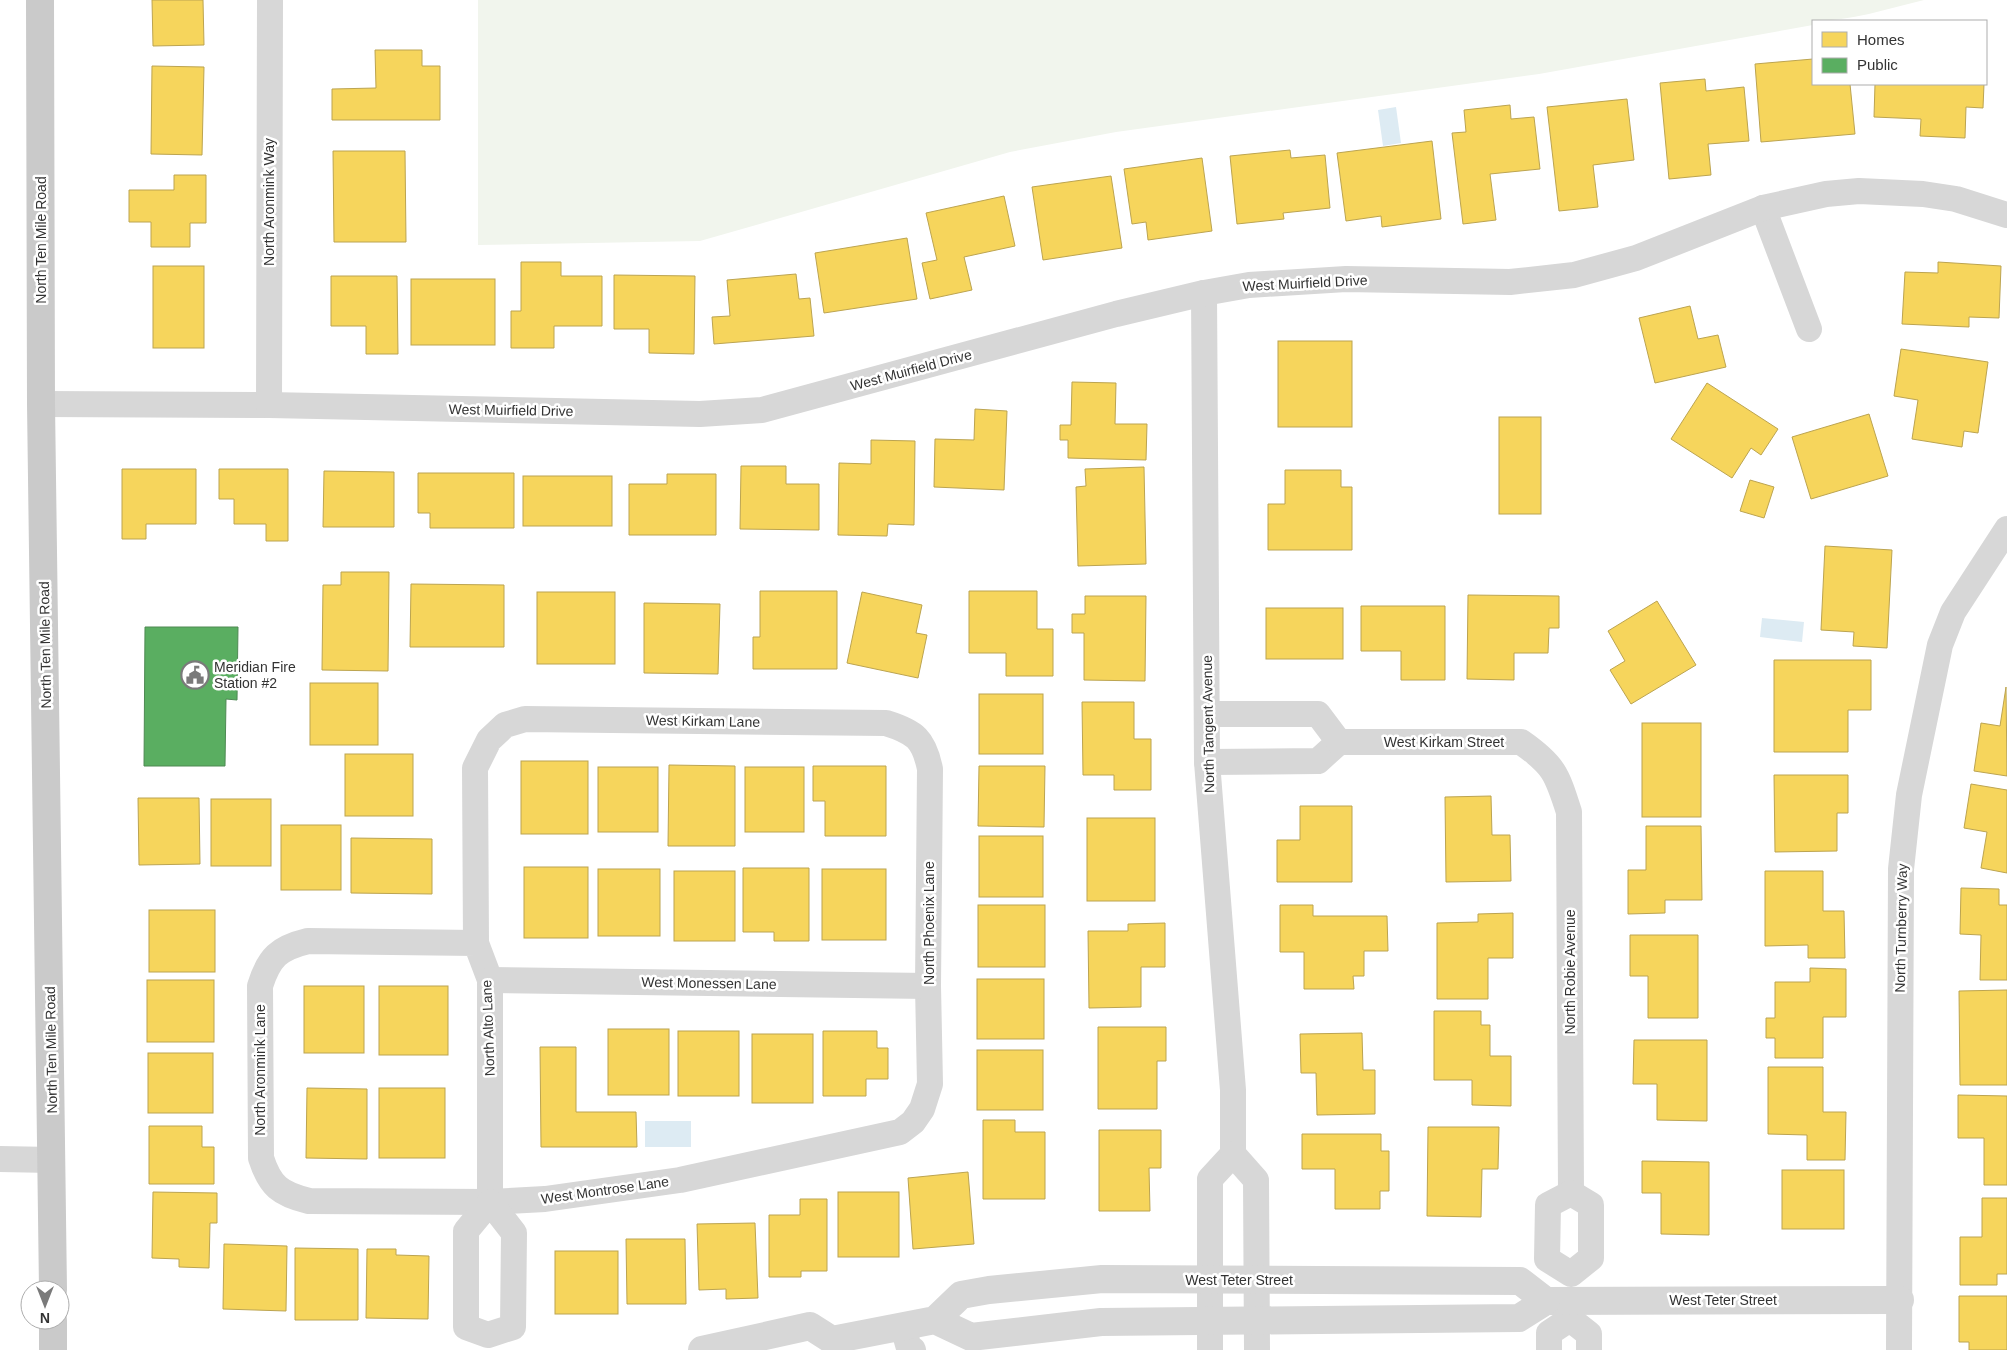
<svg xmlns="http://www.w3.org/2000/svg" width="2007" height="1350" font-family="Helvetica,sans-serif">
  <rect width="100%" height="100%" fill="#fff"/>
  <path fill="#f1f5ed" d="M478 0H1924C1887 9 1851 21 1813 21V25L1539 74 1116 132 1010 152 700 241 478 245Z"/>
  <g fill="#ddebf3">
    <path d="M1396 107 1401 143 1383 146 1378 110Z"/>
    <path d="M1762 618 1804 622 1802 642 1760 637Z"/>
    <rect x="645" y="1121" width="46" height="26"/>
  </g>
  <g fill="#f6d55c" stroke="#bca450">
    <path d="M152 0H203L204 45 153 46Z"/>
    <path d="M375 50H422V66H440V120H332V89L376 88Z"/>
    <path d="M1813 59V84H1850L1855 134 1761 142 1755 64Z"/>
    <path d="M152 66 204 67 202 155 151 154Z"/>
    <path d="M1705 79 1706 91 1744 87 1749 141 1708 144 1711 175 1669 179 1660 83Z"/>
    <path d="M1875 84H1984L1983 108 1966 107 1965 138 1920 136 1921 119 1874 117Z"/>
    <path d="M1627 99 1634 160 1593 165 1598 207 1559 211 1547 107Z"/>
    <path d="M1510 105 1511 119 1534 117 1540 169 1490 174 1496 220 1463 224 1452 133 1466 132 1464 110Z"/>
    <path d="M1432 141 1441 219 1382 227 1381 216 1346 221 1337 153Z"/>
    <path d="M1290 150 1291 158 1325 155 1330 208 1283 213 1284 219 1237 224 1230 156Z"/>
    <path d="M333 151H405L406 242H334Z"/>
    <path d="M1202 158 1212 231 1148 240 1146 222 1132 224 1124 169Z"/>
    <path d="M174 175H206V223H190V247H151V222H129V190H174Z"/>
    <path d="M1111 176 1122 248 1043 260 1032 187Z"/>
    <path d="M1004 196 1015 246 964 257 972 290 930 299 922 263 937 260 926 213Z"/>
    <path d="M907 238 917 299 824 313 815 253Z"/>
    <path d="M521 262H561V276H602V326H554V348H511V311H521Z"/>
    <path d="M1938 262 2001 266 1999 318 1969 317V327L1902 324 1905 272 1938 273Z"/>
    <rect x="153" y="266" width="51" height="82"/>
    <path d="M796 274 799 299 810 298 814 336 714 344 712 317 730 316 727 280Z"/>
    <path d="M614 275 695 276 694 354 649 353V329H614Z"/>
    <path d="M331 276H397L398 354H366V326H331Z"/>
    <rect x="411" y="279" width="84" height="66"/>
    <path d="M1690 306 1698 339 1718 335 1726 367 1655 383 1639 318Z"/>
    <rect x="1278" y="341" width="74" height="86"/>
    <path d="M1901 349 1988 362 1978 433 1964 431 1962 447 1912 439 1918 400 1894 396Z"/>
    <path d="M1072 382 1116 383 1115 424H1147L1146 460 1068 458V440H1060V425H1071Z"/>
    <path d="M1707 383 1778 429 1761 455 1751 448 1732 478 1671 439Z"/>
    <path d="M975 409 1007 411 1004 490 934 487 935 439 974 440Z"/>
    <path d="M1869 414 1888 476 1811 499 1792 437Z"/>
    <rect x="1499" y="417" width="42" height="97"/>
    <path d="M871 440 915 441 914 525 888 524 887 536 838 535 839 463 871 464Z"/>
    <path d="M741 466H786V484H819V530L740 529Z"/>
    <path d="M1144 467 1146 564 1078 566 1076 487 1086 486 1085 469Z"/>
    <path d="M122 469H196V524H146V539H122Z"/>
    <path d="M219 469H288V541H266V524H234V499H219Z"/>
    <path d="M1285 470H1341V487H1352V550H1268V504H1285Z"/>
    <path d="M324 471 394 472V527H323Z"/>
    <path d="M418 473H514V528H430V513H418Z"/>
    <path d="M667 474H716V535H629V484H667Z"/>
    <rect x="523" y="476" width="89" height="50"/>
    <path d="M1750 480 1774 487 1764 518 1740 511Z"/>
    <path d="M1825 546 1892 550 1887 648 1853 646 1854 632 1821 630Z"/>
    <path d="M341 572H389L388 671 322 670 323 585H341Z"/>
    <path d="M411 584 504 585V647H410Z"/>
    <path d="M760 591H837V669H753V637H760Z"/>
    <path d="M969 591H1037V629H1053V676H1006V653H969Z"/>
    <rect x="537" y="592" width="78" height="72"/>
    <path d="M862 592 922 605 916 633 927 635 918 678 847 663Z"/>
    <path d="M1468 595 1559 596V628H1549L1548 653H1514V680L1467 679Z"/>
    <path d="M1085 596H1146L1145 681 1084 680V633H1072V614H1085Z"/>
    <path d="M1657 601 1696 665 1631 704 1610 670 1625 661 1608 631Z"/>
    <path d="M644 603 720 604 718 674 644 673Z"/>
    <path d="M1361 606H1445V680H1401V651H1361Z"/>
    <rect x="1266" y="608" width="77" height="51"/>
    <path d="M1774 660H1871V710H1848V752H1774Z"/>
    <rect x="310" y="683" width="68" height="62"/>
    <path d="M2006 687 2007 776 1974 771 1981 723 2000 726Z"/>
    <rect x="979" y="694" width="64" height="60"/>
    <path d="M1082 702H1134V739H1151V790H1114V775H1083Z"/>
    <rect x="1642" y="723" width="59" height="94"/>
    <rect x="345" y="754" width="68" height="62"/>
    <rect x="521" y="761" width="67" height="73"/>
    <path d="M669 765 735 766V846H668Z"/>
    <path d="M813 766H886V836H825V801H813Z"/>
    <path d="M979 766H1045L1044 827 978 826Z"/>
    <rect x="598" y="767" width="60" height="65"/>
    <rect x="745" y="767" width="59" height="65"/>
    <path d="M1774 775H1848V813H1837V851L1775 852Z"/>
    <path d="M1971 784 2007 790V873L1981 868 1987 832 1964 828Z"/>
    <path d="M1491 796 1492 835H1510L1511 881 1446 882 1445 797Z"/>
    <path d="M138 798H199L200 864 139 865Z"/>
    <rect x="211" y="799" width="60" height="67"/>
    <path d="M1300 806H1352V882H1277V840H1300Z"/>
    <rect x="1087" y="818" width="68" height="83"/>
    <rect x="281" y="825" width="60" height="65"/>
    <path d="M1646 826H1701L1702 900H1665V913L1628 914V870H1646Z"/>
    <rect x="979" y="836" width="64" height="61"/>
    <path d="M351 838 432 839V894L351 893Z"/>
    <rect x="524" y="867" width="64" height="71"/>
    <path d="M743 868H809V941H774V932H743Z"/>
    <rect x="598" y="869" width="62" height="67"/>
    <rect x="822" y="869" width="64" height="71"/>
    <rect x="674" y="871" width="61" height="70"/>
    <path d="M1765 871H1823V911H1844L1845 958H1808V945L1765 946Z"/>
    <path d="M1961 888 1999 889V905H2007V980H1980L1981 935 1960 934Z"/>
    <rect x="978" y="905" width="67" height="62"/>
    <path d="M1280 905H1313V916H1387L1388 951H1364V976H1353L1354 989H1304V952H1280Z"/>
    <rect x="149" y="910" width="66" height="62"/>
    <path d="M1513 913V958H1488V999H1437V923L1478 922V914Z"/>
    <path d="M1165 923V967H1141V1007L1089 1008 1088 931H1128V924Z"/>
    <path d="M1630 935H1698V1018H1648V976H1630Z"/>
    <path d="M1810 968 1846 969V1017H1823V1058H1775V1038H1766V1018H1775V982H1810Z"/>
    <rect x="977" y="979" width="67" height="60"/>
    <rect x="147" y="980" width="67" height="62"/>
    <rect x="304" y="986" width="60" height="67"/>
    <rect x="379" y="986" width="69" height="69"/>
    <path d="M2007 990V1085H1960L1959 991Z"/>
    <path d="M1434 1011H1481V1025H1490V1056H1511V1106L1472 1105V1080H1434Z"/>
    <path d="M1098 1027H1166V1061H1157V1109H1098Z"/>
    <rect x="608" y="1029" width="61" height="66"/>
    <rect x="678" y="1031" width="61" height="65"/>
    <path d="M823 1031H877V1048H888V1079H866V1096H823Z"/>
    <path d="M1362 1033 1363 1070H1375V1114L1317 1115 1316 1073H1301L1300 1034Z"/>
    <rect x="752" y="1034" width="61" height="69"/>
    <path d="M1634 1040H1707V1121L1657 1120V1084H1633Z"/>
    <path d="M540 1047H576V1112H636L637 1147H541Z"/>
    <rect x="977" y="1050" width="66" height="60"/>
    <rect x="148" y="1053" width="65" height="60"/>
    <path d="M1768 1067H1823V1112H1846L1845 1160H1807V1135L1768 1134Z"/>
    <path d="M307 1088 367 1089V1159L306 1158Z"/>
    <rect x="379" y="1088" width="66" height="70"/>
    <path d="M1958 1095 2007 1096V1185H1984V1138H1958Z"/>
    <path d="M983 1120H1015V1132H1045V1199H983Z"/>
    <path d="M149 1126H202V1147H214V1184H149Z"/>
    <path d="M1428 1127H1499L1498 1169H1482L1481 1217 1427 1216Z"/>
    <path d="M1099 1130H1161V1168H1149L1150 1211H1099Z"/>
    <path d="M1302 1134H1381V1151H1389V1191H1380V1209H1335V1169H1302Z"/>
    <path d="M1642 1161 1709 1162V1235L1661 1234V1193H1642Z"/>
    <rect x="1782" y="1170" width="62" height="59"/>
    <path d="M968 1172 974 1244 913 1249 908 1178Z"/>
    <path d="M153 1192 217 1193V1223H210L209 1268 179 1267V1259L152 1258Z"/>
    <rect x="838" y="1192" width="61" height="65"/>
    <path d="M1982 1198H2007V1274H1997V1285H1960V1237H1982Z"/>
    <path d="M800 1199H827V1271H801V1277H769V1215H800Z"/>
    <path d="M755 1223 758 1298 726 1299V1289L699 1290 697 1224Z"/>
    <path d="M626 1239H685L686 1304H627Z"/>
    <path d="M224 1244 287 1246 286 1311 223 1309Z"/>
    <path d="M295 1248 358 1249V1320H295Z"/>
    <path d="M367 1249H396V1255L429 1256 428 1319 366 1318Z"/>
    <rect x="555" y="1251" width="63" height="63"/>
    <path d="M1959 1296H2007V1350H1969V1342H1959Z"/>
  </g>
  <path fill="#5aae61" stroke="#4e8953" d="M145 627H238L237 700 226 699 225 766H144Z"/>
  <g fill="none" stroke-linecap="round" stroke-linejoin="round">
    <g stroke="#d7d7d7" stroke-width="26">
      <path d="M1763 208 1809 329"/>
      <path d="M1204 293 1207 762 1233 1090V1154L1210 1179V1350"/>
      <path d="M41 404 269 405 700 414 762 410 1116 314 1204 293 1249 285 1346 279 1510 282 1574 275 1636 258 1763 208 1826 194 1859 191 1923 194 1956 199 2007 215"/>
      <path d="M269 405 270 0"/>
      <path d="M1207 714H1318L1339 742 1318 761 1207 762"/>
      <path d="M1339 742H1521C1554 765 1557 774 1569 812L1571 1193"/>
      <path d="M476 943 308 941C279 948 269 957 260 986L261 1158C270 1186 280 1194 309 1201L490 1202 545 1199 680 1180 900 1132 913 1122 922 1109 930 1084 928 986 930 769C924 739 915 732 886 723L525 719 505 725 489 740 475 768 476 943 490 980V1202"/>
      <path d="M490 980 928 986"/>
      <path d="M1233 1154 1256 1180 1257 1350"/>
      <path d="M0 1159 52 1160"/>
      <path d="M1571 1193 1591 1205V1258L1571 1274 1547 1259 1548 1205Z"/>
      <path d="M490 1202 514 1233 513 1327 488 1335 466 1327V1231Z"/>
      <path d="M903 1327 909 1348 913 1350"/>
      <path d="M1549 1350V1333L1570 1319 1589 1334V1350"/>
      <path d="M1899 1350 1901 869 1909 795 1940 645 1953 612 2007 529"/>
    </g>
    <g stroke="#d7d7d7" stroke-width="28">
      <path d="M1546 1301 1900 1300"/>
      <path d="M702 1350 810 1326 832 1340 935 1320 961 1295 989 1290 1102 1279 1520 1281 1546 1301 1519 1318 1101 1322 971 1337 935 1320"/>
    </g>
    <g stroke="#cacaca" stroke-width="28">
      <path d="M40 0 41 404 53 1290"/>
      <path d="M53 1320V1350"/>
    </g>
  </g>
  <defs>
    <g id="civic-ring" transform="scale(1.4375)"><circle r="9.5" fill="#fff" stroke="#7a7a7a" stroke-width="1.5"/><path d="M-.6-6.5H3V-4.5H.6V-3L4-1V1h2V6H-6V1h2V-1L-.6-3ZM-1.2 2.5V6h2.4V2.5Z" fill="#7a7a7a"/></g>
  </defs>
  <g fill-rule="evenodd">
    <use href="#civic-ring" x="195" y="675"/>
  </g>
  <g text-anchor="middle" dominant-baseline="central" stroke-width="5" stroke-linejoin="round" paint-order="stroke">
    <g font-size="14" fill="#333" stroke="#fff">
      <text transform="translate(269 202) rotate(-90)">North Aronmink Way</text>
      <text transform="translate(41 240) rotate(-90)">North Ten Mile Road</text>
      <text transform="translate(1305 283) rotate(-3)">West Muirfield Drive</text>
      <text transform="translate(911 370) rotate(-15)">West Muirfield Drive</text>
      <text transform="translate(511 410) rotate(1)">West Muirfield Drive</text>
      <text transform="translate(45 645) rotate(-91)">North Ten Mile Road</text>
      <text transform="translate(703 721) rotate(1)">West Kirkam Lane</text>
      <text transform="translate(1208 724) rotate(-91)">North Tangent Avenue</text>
      <text x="1444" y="742">West Kirkam Street</text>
      <text transform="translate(929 923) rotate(-90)">North Phoenix Lane</text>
      <text transform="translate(1901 928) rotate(-89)">North Turnberry Way</text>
      <text transform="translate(1570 972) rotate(-90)">North Robie Avenue</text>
      <text transform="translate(709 983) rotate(1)">West Monessen Lane</text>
      <text transform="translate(488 1028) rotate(-92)">North Alto Lane</text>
      <text transform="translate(51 1050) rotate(-91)">North Ten Mile Road</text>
      <text transform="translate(260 1070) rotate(-90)">North Aronmink Lane</text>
      <text transform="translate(605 1190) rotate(-8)">West Montrose Lane</text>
      <text x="1239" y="1280">West Teter Street</text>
      <text x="1723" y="1300">West Teter Street</text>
    </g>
    <g font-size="14" fill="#333" stroke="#fff" text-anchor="start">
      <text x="214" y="667">Meridian Fire<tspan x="214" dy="16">Station #2</tspan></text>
    </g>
  </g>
  <rect x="1812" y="20" width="175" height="65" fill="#ffffff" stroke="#adadad"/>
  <rect x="1822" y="32" width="25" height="15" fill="#f6d55c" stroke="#adadad"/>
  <text x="1857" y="45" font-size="15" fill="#333333">Homes</text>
  <rect x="1822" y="58" width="25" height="15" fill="#5aae61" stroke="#adadad"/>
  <text x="1857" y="70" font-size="15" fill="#333333">Public</text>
  <g transform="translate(45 1305) rotate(180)"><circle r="24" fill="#ffffff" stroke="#adadad"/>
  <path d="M0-4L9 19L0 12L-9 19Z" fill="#7a7a7a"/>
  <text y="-8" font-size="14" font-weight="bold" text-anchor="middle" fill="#333333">N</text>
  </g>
</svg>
